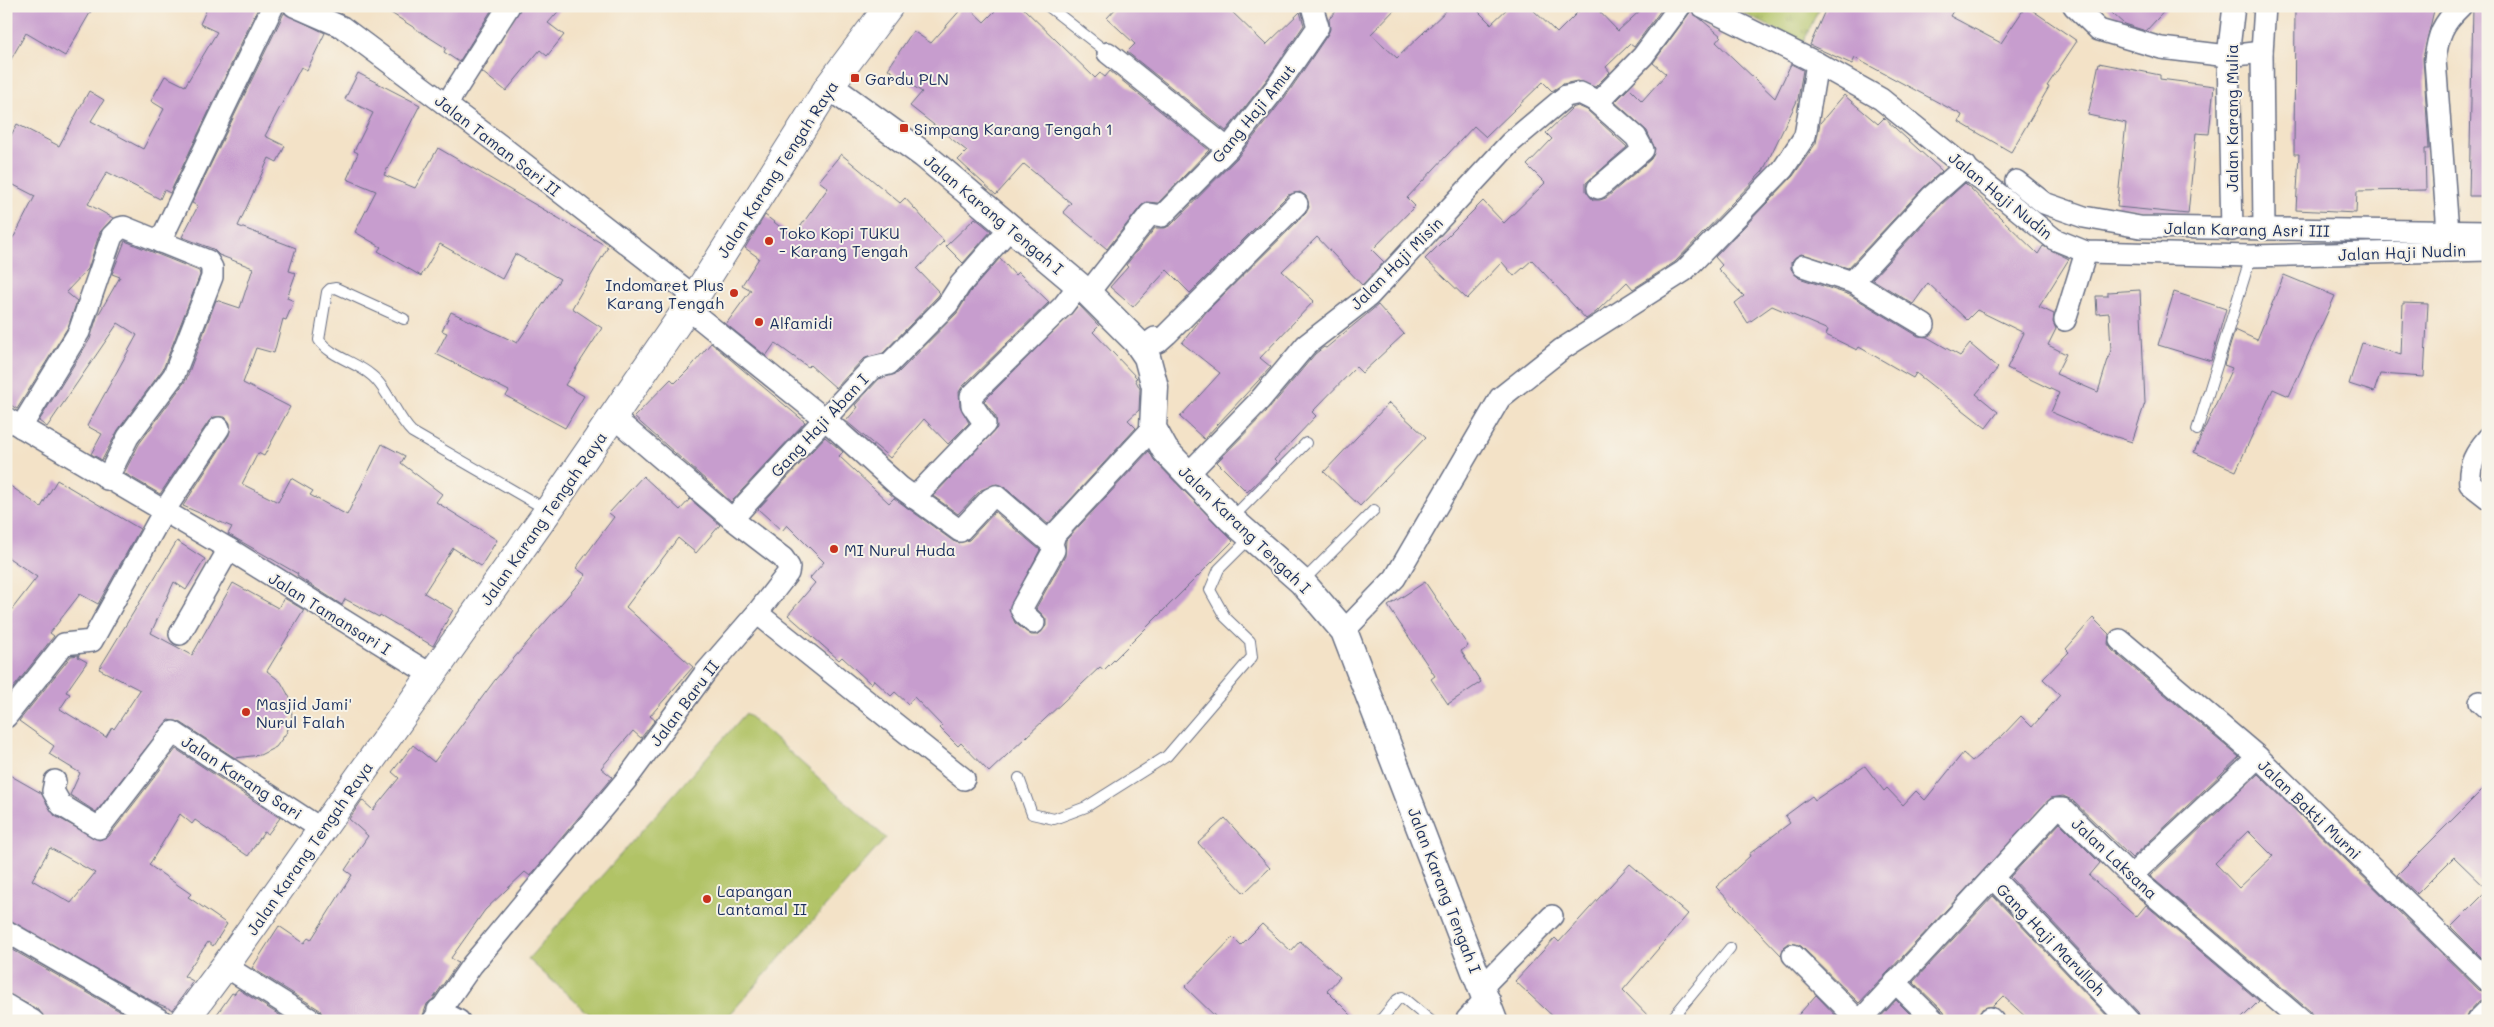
<svg xmlns="http://www.w3.org/2000/svg" width="2494" height="1027" font-family="Mali,sans-serif">
  <defs>
    <pattern id="grass-tufts" width="24" height="20" patternUnits="userSpaceOnUse" patternTransform="scale(1.25)"><rect width="24" height="20" fill="#b1c366"/><path d="M3 7l-1-3M5 7V3M7 7l1-3M15 17l-1-3M17 17v-4M19 17l1-3" fill="none" stroke="#8f9f57"/></pattern>
  </defs>
  <rect width="100%" height="100%" fill="#f7f3e8"/>
  <filter id="ink" filterUnits="userSpaceOnUse"><feTurbulence type="fractalNoise" baseFrequency=".02" numOctaves="2"/><feDisplacementMap in="SourceGraphic" scale="10" xChannelSelector="R" yChannelSelector="G"/><feConvolveMatrix kernelMatrix="1 2 1 2 8 2 1 2 1" color-interpolation-filters="sRGB"/></filter>
  <filter id="wash" filterUnits="userSpaceOnUse"><feTurbulence type="fractalNoise" baseFrequency=".0096" numOctaves="4" result="noise"/><feDisplacementMap in="SourceGraphic" scale="20" xChannelSelector="R" yChannelSelector="G"/><feGaussianBlur stdDeviation="1.12" result="paint"/><feColorMatrix in="noise" values="0 0 0 0 0 0 0 0 0 0 0 0 0 0 0 0 0 1.4 0 .05"/><feComposite in="paint" operator="in"/></filter>
  <g filter="url(#wash)">
    <rect width="100%" height="100%" fill="#f3e2c7"/>
    <path fill="url(#grass-tufts)" stroke="#667962" d="M1729 6H1820L1803 43Z"/>
    <path fill="#b1c366" stroke="#667962" d="M746 713 886 838 724 1021H597L528 959Z"/>
    <g id="blocks">
      <g fill="#c79dce" fill-rule="evenodd">
        <path d="M6 6H94L65 56 26 33 6 68Z"/>
        <path d="M208 6H259L170 193 164 190 160 199 107 172 88 204 113 218 100 232 88 269 66 292 77 301 68 327 17 409 6 402V246L15 235 35 196 6 181V145L17 124 59 146 89 91 104 100 91 121 143 149 164 109 151 101 165 76 185 86 217 32 200 24Z"/>
        <path d="M380 6H494L459 62 444 52 446 48Z"/>
        <path d="M521 6H563L548 23 564 35 547 56 540 50 506 91 482 72Z"/>
        <path d="M964 6H967L984 22 1000 6H1021L1095 78 1100 73 1105 77 1110 71 1209 150 1158 203 1146 202 1141 206 1107 249 1063 212 1071 203 1024 164 996 195 958 160 967 151 910 106 922 92 888 69 913 31 931 43Z"/>
        <path d="M1118 6H1226L1266 45 1300 12 1304 25 1268 78 1226 131 1127 52 1135 44 1107 18Z"/>
        <path d="M1341 6H1398L1371 34 1397 58 1451 6H1473L1491 24 1510 6H1529L1557 33 1584 6H1594L1618 31 1645 6H1658L1661 10 1634 47 1630 44 1606 67 1610 72 1595 87 1577 81 1563 84 1552 91 1543 82 1486 137 1474 126 1407 198 1415 206 1372 250 1384 262 1362 285 1317 237 1282 271 1314 301 1260 358 1271 367 1204 439 1180 417 1220 373 1182 343 1206 312 1306 213 1309 207 1306 196 1300 192 1288 195 1190 293 1167 270 1133 307 1110 287 1128 267 1126 265 1155 228H1165L1171 225 1238 157 1288 93 1328 34 1330 29 1329 19Z"/>
        <path d="M1827 6H1956L1950 16 2001 43 2026 6 2077 41 2047 86 2049 87 2011 152 1959 122 1962 115 1855 58 1852 64 1810 45Z"/>
        <path d="M2104 6H2169L2146 31 2124 24Z"/>
        <path d="M2295 6H2435L2423 58 2429 149H2425L2426 190 2357 191 2356 213 2296 210 2299 154H2294Z"/>
        <path d="M2473 6H2488V196H2469Z"/>
        <path d="M1691 11 1721 36 1716 42 1775 98 1791 64 1803 70 1798 99 1763 171 1675 262 1633 289 1627 282 1596 312 1586 319 1532 260 1514 276 1502 262 1467 299 1425 259 1483 201 1504 223 1545 183 1527 165 1552 139 1546 133 1572 108 1578 106 1587 110 1627 147 1586 183V191L1593 200H1600L1606 198 1651 159 1655 149 1647 131 1615 102 1629 88 1642 101 1666 74 1653 63Z"/>
        <path d="M284 13 325 33 307 70 301 67 265 136 285 146 277 162 269 158 238 226 296 248 289 271 296 273 287 298 294 301 286 320 283 319 274 353 256 348 243 383 290 407 264 456 258 453 242 484 278 502 291 478 313 491 310 495 347 515 382 444 405 456 401 463 442 494 436 502 497 540 481 566 453 548 424 593 453 610 433 646 380 615 379 617 345 599 342 605 297 576 298 574 228 534 232 527 183 506 229 435 230 423 225 417H214L209 421 160 494 124 473 139 444 186 380 216 300 240 308 253 268 219 255 213 249 182 237 198 206 192 203Z"/>
        <path d="M2099 63 2160 75V79L2214 86 2209 134 2196 133 2188 214 2117 207 2126 123 2088 115Z"/>
        <path d="M358 73 420 105 384 175 415 188 438 148 608 247 572 308 602 328 565 385 584 396 565 428 506 396 509 391 436 354 447 333 442 331 451 312 517 343 560 279 515 254 502 279 440 244 421 276 378 251 381 247 355 232 376 191 347 179 358 153 354 151 373 113 345 99Z"/>
        <path d="M1844 95 1878 124 1884 118 1942 171 1923 188 1848 268 1801 254 1791 262V269L1799 278 1850 295 1918 336 1927 337 1960 356 1970 344 1998 368 1976 394 1998 412 1986 428 1916 373 1913 378 1859 347 1857 350 1826 335 1828 330 1772 306 1748 323 1735 303 1744 296 1718 269 1722 265 1715 257 1793 176 1816 143 1820 123Z"/>
        <path d="M841 154 900 203 905 198 944 241 917 269 940 293 938 296 883 353 863 359 836 388 810 365 808 367 775 343 766 356 726 324 751 290 742 285 759 258 745 248 765 215 793 237 828 188 819 181Z"/>
        <path d="M1965 183 2038 254 2043 246 2069 259 2039 307 2054 314 2053 322 2056 329 2048 345 2066 354 2056 374 2098 392 2111 350 2109 313 2097 314 2096 296H2108V292L2140 290 2145 403 2132 442 2086 427 2051 412 2059 393 2007 368 2024 333 1977 310 1967 320 1928 283 1913 304 1872 279 1941 205Z"/>
        <path d="M975 218 991 231 963 263 946 246Z"/>
        <path d="M125 241 199 271 200 275 163 369 118 430 102 460 91 454 102 434 87 426 137 335 118 323 47 427 39 421 90 339 97 317 120 277 112 274Z"/>
        <path d="M1000 258 1015 275 1018 272 1049 302 962 387 959 392 960 406 969 423 948 444 924 419 890 458 846 421 858 407 855 405 879 379 898 373 957 313 970 292Z"/>
        <path d="M2284 275 2335 296 2289 396 2273 389 2236 471 2194 452 2232 368 2224 365 2235 330 2257 340Z"/>
        <path d="M2174 292 2226 309 2211 361 2158 345Z"/>
        <path d="M2403 303 2428 304 2424 377 2380 374 2374 392 2349 384 2362 343 2401 355Z"/>
        <path d="M1079 305 1099 326 1093 332 1137 378 1135 379 1140 389 1139 410 1128 420 1136 428 1048 524 1004 487 997 484 981 490 958 514 933 496 997 428 996 417 984 401Z"/>
        <path d="M1378 305 1404 334 1362 373 1356 367 1312 412 1316 416 1274 460 1277 463 1247 492 1217 462 1269 409 1315 354 1324 347 1326 348Z"/>
        <path d="M711 343 805 422 731 502 634 417 671 379 675 383 689 369Z"/>
        <path d="M1389 403 1426 437 1360 506 1324 472Z"/>
        <path d="M825 437 843 452 839 456 889 503 894 498 953 541 959 543 969 540 995 512 1040 550 1009 609 1015 623 1031 635H1038L1046 626V619L1036 608 1065 556 1066 540 1149 451 1154 460 1233 541 1104 670 1100 667 989 772 961 743 958 746 940 728 942 726 914 697 908 704 895 692 891 696 874 680 871 684 842 657 839 660 788 615 815 583 810 578 824 562 787 525 782 531 758 509Z"/>
        <path d="M643 476 680 510 690 499 720 525 696 553 678 538 626 607 693 667 650 716 655 720 641 738 633 731 601 768 612 777 530 876 525 872 485 910 451 958 458 963 433 999 427 1004 421 1021H325L320 1010 252 968 279 926 304 943 308 938 311 940 352 875 345 870 368 836 349 819 360 803 362 800 373 810 399 778 392 772 413 745 434 762 495 680 586 575 576 568 614 517 609 513Z"/>
        <path d="M57 480 140 529 98 604 80 594 50 633 54 636 6 697V617L37 577 6 556V483L41 507Z"/>
        <path d="M177 541 205 559 186 590 174 582 151 633 192 655 233 583 278 608 284 598 304 610 267 671 281 682 290 698 292 716 287 732 276 747 260 755 235 758 180 722 168 720 96 812 70 795 80 773 49 754 54 746 19 721 71 656 79 655 78 657 87 662 66 692 70 694 60 709 106 737 112 727 114 729 140 690 99 669Z"/>
        <path d="M1425 582 1468 646 1461 651 1481 682 1448 704 1431 679 1435 676 1388 606Z"/>
        <path d="M2093 618 2109 634 2108 644 2112 650 2239 757 2132 858 2072 800 2063 796 2051 798 1859 1003 1801 946 1789 943 1784 947 1781 955 1716 887 1750 856 1749 854 1790 823 1785 816 1812 796 1815 800 1865 766 1884 791 1887 788 1903 805 1916 791 1925 800 1963 753 1972 761 2002 736 2021 716 2032 727 2060 695 2043 679 2069 652 2066 649Z"/>
        <path d="M176 749 280 818 268 834 264 832 248 856 195 820 192 824 180 814 149 865 191 894 188 897 227 924 213 946 208 942 184 976 193 981 173 1010 154 1002 6 919V773L41 793 55 816 99 840 109 836ZM50 848 95 873 71 903 32 880Z"/>
        <path d="M2258 774 2479 990 2488 993V998L2479 1001 2468 1013 2465 1021H2314L2310 1011 2150 876ZM2248 831 2273 856 2239 888 2215 863Z"/>
        <path d="M2488 784V890L2454 857 2417 894 2397 875Z"/>
        <path d="M1225 818 1270 868 1244 893 1198 843Z"/>
        <path d="M2060 823 2100 863 2089 876 2136 917 2146 905 2259 1001 2239 1021H2141L2138 1012 2010 877Z"/>
        <path d="M1630 864 1688 914 1623 990 1653 1021H1558L1515 981 1555 938 1559 942Z"/>
        <path d="M2488 890V954L2483 959 2451 927Z"/>
        <path d="M1993 896 2112 1021H2030L2003 996 1993 1006 1982 1009 1978 1021H1947L1944 1012 1913 982Z"/>
        <path d="M1262 924 1291 951 1300 941 1340 977 1327 991 1357 1021H1220L1185 987 1233 937 1241 945Z"/>
        <path d="M6 946 137 1021H45L39 1010 6 993Z"/>
        <path d="M238 989 289 1021H212L232 993 234 994Z"/>
        <path d="M1816 995 1841 1021H1793Z"/>
        <path d="M1896 1000 1917 1021H1877Z"/>
      </g>
    </g>
  </g>
  <g filter="url(#ink)">
    <use href="#blocks" fill-opacity="0" stroke="#676e83" stroke-width="1"/>
    <g fill="none" stroke-linecap="round" stroke-linejoin="round">
      <g stroke="#676e83" stroke-width="12">
        <g id="service">
          <path d="M1048 6 1108 53"/>
          <path d="M404 319 336 288 330 289 327 292 319 340C331 357 356 362 371 375 387 387 396 416 412 432L547 510"/>
          <path d="M2197 430 2251 256"/>
          <path d="M1231 519 1306 443"/>
          <path d="M1302 582 1374 510"/>
          <path d="M1019 778 1032 814 1054 819 1086 807 1167 756 1252 657 1250 641 1225 617 1210 590 1219 569 1251 537"/>
          <path d="M1380 1021 1397 1000 1402 997 1431 1021"/>
          <path d="M1670 1021 1730 948"/>
        </g>
      </g>
      <g stroke="#676e83" stroke-width="24">
        <g id="minor">
          <path d="M294 6 342 27 505 149 695 297"/>
          <path d="M1702 6 1817 63 1881 99 2054 239 2086 252 2251 256 2488 250"/>
          <path d="M2074 6 2099 30 2161 48 2228 56 2262 52"/>
          <path d="M1108 53 1228 149"/>
          <path d="M1594 100 1601 99 1643 56 1680 6"/>
          <path d="M446 105 509 6"/>
          <path d="M2016 181 2044 203 2084 217 2140 227 2488 232"/>
          <path d="M2264 229 2262 52 2265 6"/>
          <path d="M2232 230 2228 56 2234 6"/>
          <path d="M2448 232 2435 60C2438 35 2442 24 2461 6"/>
          <path d="M160 242 273 6"/>
          <path d="M1803 266 1855 283"/>
          <path d="M1088 293 1150 214 1162 216 1228 149 1278 85 1318 27 1312 6"/>
          <path d="M687 308 826 420 900 487 960 531 990 499 996 496 1052 544"/>
          <path d="M2065 320 2086 252"/>
          <path d="M1924 325 1859 286 1855 279 1932 196 1966 166"/>
          <path d="M1142 348 1155 338 1158 342 1167 334 1297 204"/>
          <path d="M6 418 229 549 433 676"/>
          <path d="M21 427 79 332 112 236 120 228 124 227 208 261 212 268V277L174 375 128 437 107 479"/>
          <path d="M2488 438C2476 452 2468 465 2470 484L2488 498"/>
          <path d="M1187 475 1259 401 1306 345 1369 296 1510 143 1566 96 1580 93 1594 100 1636 137 1643 150 1598 188"/>
          <path d="M914 498 985 424 972 405 971 396 1063 306 1079 285"/>
          <path d="M732 519 872 368 889 364 948 304 960 285 1010 228"/>
          <path d="M757 613 964 779"/>
          <path d="M1034 623 1024 614 1021 609 1054 550 1052 544 1055 534 1153 428"/>
          <path d="M1344 631 1395 578 1500 398 1562 349 1684 271 1783 169 1805 136 1817 63"/>
          <path d="M180 634 229 549"/>
          <path d="M2120 640 2258 757"/>
          <path d="M2480 702 2488 709"/>
          <path d="M6 717 64 644 92 641 164 511 219 428"/>
          <path d="M55 781 53 791 61 805 99 828 173 732 321 829"/>
          <path d="M2131 876 2258 757 2488 981"/>
          <path d="M1993 878 2129 1021"/>
          <path d="M6 931 162 1021"/>
          <path d="M1793 955 1859 1021"/>
          <path d="M225 966 313 1021"/>
          <path d="M1895 982 1935 1021"/>
          <path d="M1482 987 1552 916"/>
          <path d="M6 1005 33 1021"/>
          <path d="M438 1010 459 1021"/>
          <path d="M1990 1018 1993 1021"/>
          <path d="M433 1021 472 965 626 780 705 673 757 613 788 573 789 567 783 558 732 519 612 416"/>
          <path d="M1860 1021 2056 809H2063L2131 876 2302 1021"/>
          <path d="M2477 1021 2488 1010"/>
        </g>
      </g>
      <g stroke="#676e83" stroke-width="29">
        <g id="tertiary">
          <path d="M829 86 924 155 1088 293 1136 341 1147 357 1155 387 1153 428 1165 450 1231 519 1302 582 1344 631 1494 1021"/>
          <path d="M1469 1021 1487 1001"/>
        </g>
      </g>
      <g stroke="#676e83" stroke-width="30">
        <path id="secondary" d="M184 1021 225 966 548 511 695 297 829 86 889 6"/>
      </g>
      <use href="#service" stroke="#fff" stroke-width="10"/>
      <use href="#minor" stroke="#fff" stroke-width="21"/>
      <use href="#tertiary" stroke="#fff" stroke-width="26"/>
      <use href="#secondary" stroke="#fff" stroke-width="28"/>
    </g>
  </g>
  <g fill="#c8321e" stroke="#f7f3e8" stroke-width="2">
    <rect x="850" y="73" width="10" height="10" rx="2.5"/>
    <rect x="899" y="123" width="10" height="10" rx="2.5"/>
    <circle cx="769" cy="241" r="5"/>
    <circle cx="734" cy="293" r="5"/>
    <circle cx="759" cy="322" r="5"/>
    <circle cx="834" cy="549" r="5"/>
    <circle cx="246" cy="712" r="5"/>
    <circle cx="707" cy="899" r="5"/>
  </g>
  <g text-anchor="middle" dominant-baseline="central" stroke-width="4" stroke-linejoin="round" paint-order="stroke">
    <g font-size="16" fill="#1b2f5e" stroke="#f7f3e8" text-anchor="start">
      <text x="865" y="78">Gardu PLN</text>
      <text x="914" y="128">Simpang Karang Tengah 1</text>
      <text x="779" y="232">Toko Kopi TUKU<tspan x="779" dy="18">- Karang Tengah</tspan></text>
      <text x="724" y="284" text-anchor="end">Indomaret Plus<tspan x="724" dy="18">Karang Tengah</tspan></text>
      <text x="769" y="322">Alfamidi</text>
      <text x="844" y="549">MI Nurul Huda</text>
      <text x="256" y="703">Masjid Jami'<tspan x="256" dy="18">Nurul Falah</tspan></text>
      <text x="717" y="890">Lapangan<tspan x="717" dy="18">Lantamal II</tspan></text>
    </g>
    <g font-size="16" fill="#1b2f5e" stroke="#f7f3e8">
      <text transform="translate(1253 113) rotate(-51)">Gang Haji Amut</text>
      <text transform="translate(2231 118) rotate(-90)">Jalan Karang Mulia</text>
      <text transform="translate(498 145) rotate(38)">Jalan Taman Sari II</text>
      <text transform="translate(777 169) rotate(-57)">Jalan Karang Tengah Raya</text>
      <text transform="translate(2001 195) rotate(39)">Jalan Haji Nudin</text>
      <text transform="translate(994 214) rotate(40)">Jalan Karang Tengah I</text>
      <text transform="translate(2247 229) rotate(1)">Jalan Karang Asri III</text>
      <text transform="translate(2402 252) rotate(-2)">Jalan Haji Nudin</text>
      <text transform="translate(1396 263) rotate(-45)">Jalan Haji Misin</text>
      <text transform="translate(819 425) rotate(-47)">Gang Haji Aban I</text>
      <text transform="translate(543 518) rotate(-55)">Jalan Karang Tengah Raya</text>
      <text transform="translate(1245 529) rotate(44)">Jalan Karang Tengah I</text>
      <text transform="translate(330 613) rotate(32)">Jalan Tamansari I</text>
      <text transform="translate(684 703) rotate(-53)">Jalan Baru II</text>
      <text transform="translate(242 777) rotate(33)">Jalan Karang Sari</text>
      <text transform="translate(2310 809) rotate(44)">Jalan Bakti Murni</text>
      <text transform="translate(309 848) rotate(-55)">Jalan Karang Tengah Raya</text>
      <text transform="translate(2115 858) rotate(43)">Jalan Laksana</text>
      <text transform="translate(1445 890) rotate(69)">Jalan Karang Tengah I</text>
      <text transform="translate(2051 939) rotate(46)">Gang Haji Marulloh</text>
    </g>
  </g>
  <rect width="2494" height="1027" fill="none" stroke="#f7f3e8" stroke-width="25"/>
</svg>
